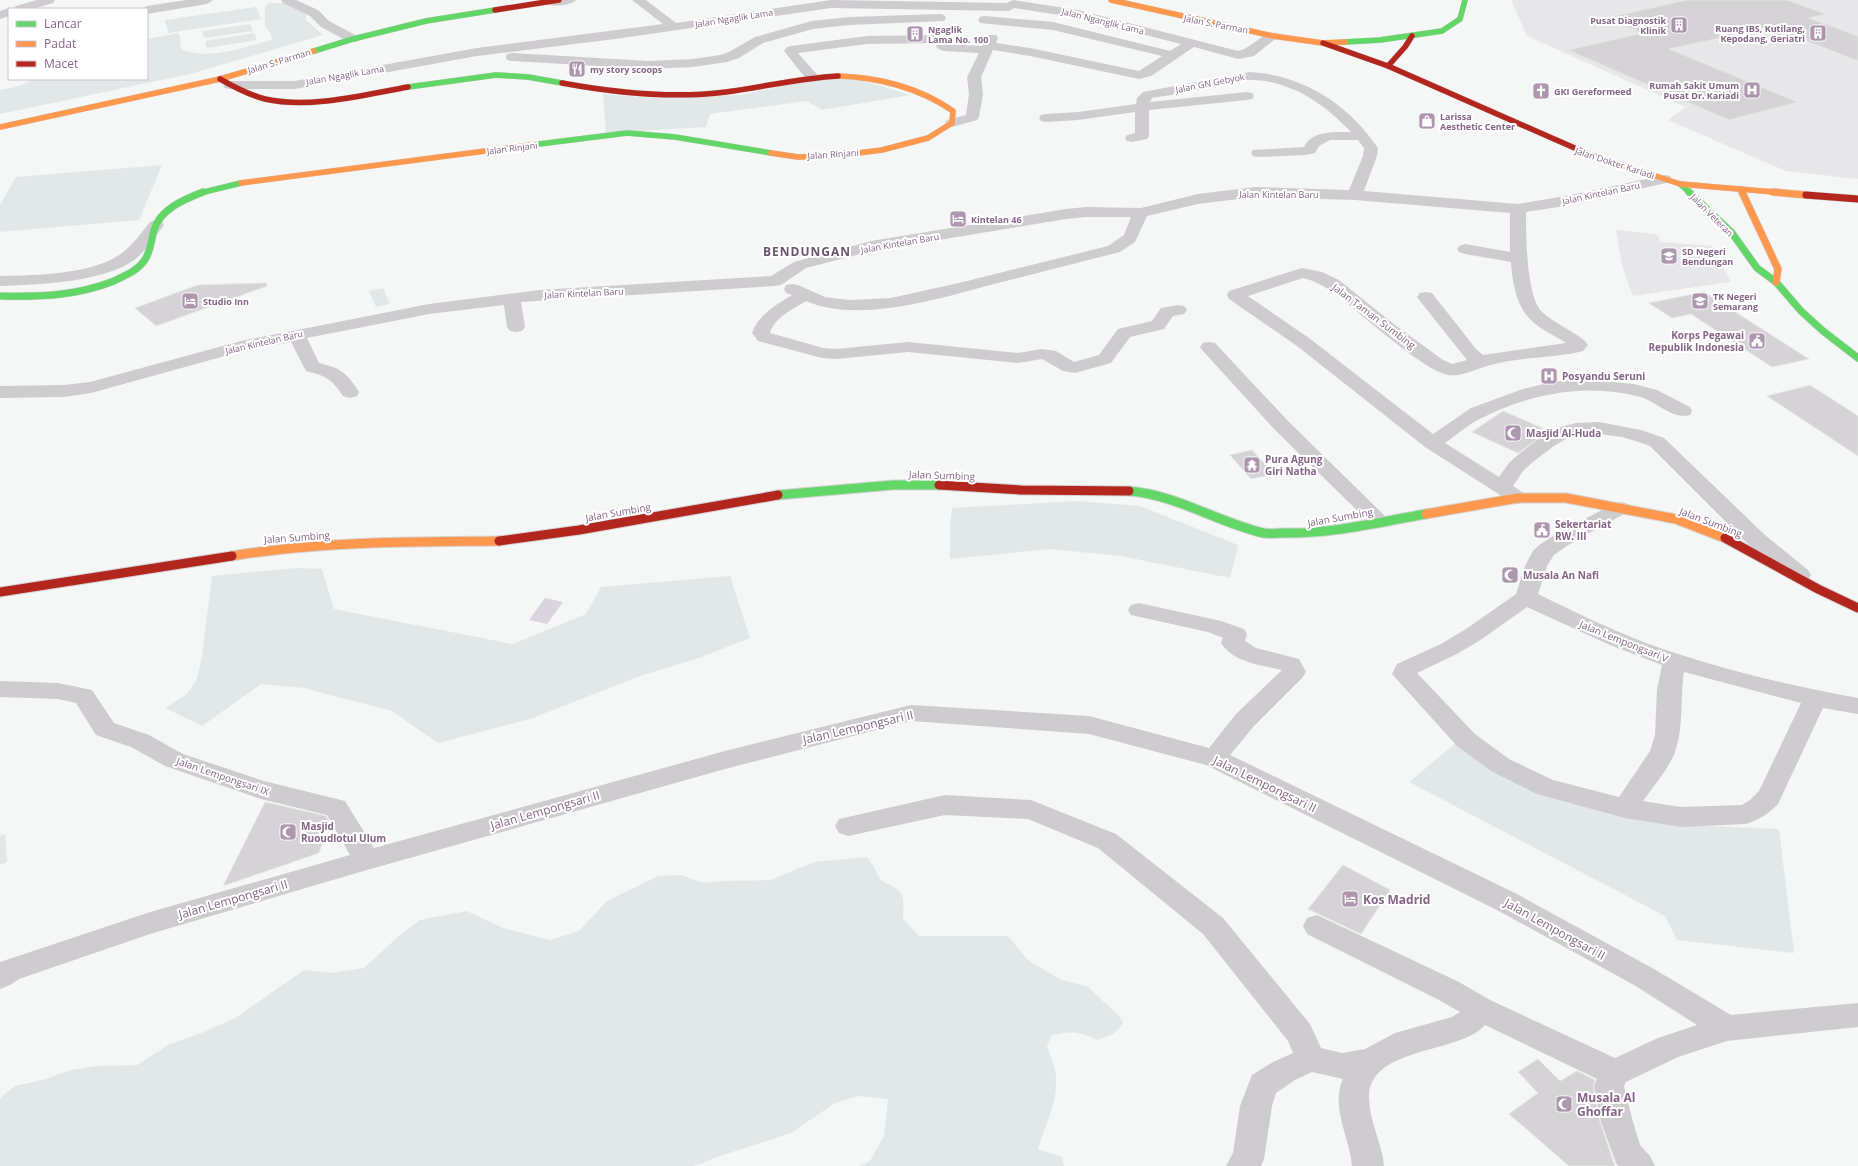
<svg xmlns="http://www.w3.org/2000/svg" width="1858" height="1166" font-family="'Open Sans',sans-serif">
  <rect width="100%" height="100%" fill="#f5f6f6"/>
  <g fill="#e7e6e9">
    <path d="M1511 0H1858V179L1786 171 1668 120 1686 107 1527 36Z"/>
    <path d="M1616 230 1656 234 1661 242 1712 246 1731 282 1633 296 1622 266Z"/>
  </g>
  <g fill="#e2e8e8">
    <path d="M269 3H283L306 12V20L323 35 190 74 0 114V90L20 86 32 79H147V39L178 33 180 37 181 49C208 61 244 47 271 40L272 39C271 32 269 32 266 27 264 24 265 11 265 7Z"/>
    <path d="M256 7 261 19 168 33 165 20Z"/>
    <path d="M250 24 253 31 204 38 202 31Z"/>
    <path d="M254 33 257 40 207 48 205 41Z"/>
    <path d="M820 78 857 79 911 95 822 110 807 101 710 114 706 127 606 133 603 94 654 98 741 95Z"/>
    <path d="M162 165 139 220 0 232V205L16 177Z"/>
    <path d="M383 288 390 304 376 307 369 291Z"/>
    <path d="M1077 501 1140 506 1238 545 1230 578 1121 556 1049 549 950 559V524L952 508Z"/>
    <path d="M297 568 322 569 334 609 513 644 586 614 601 587 730 576 750 638 696 659 640 676 530 719 438 743 392 711 304 688 261 684 202 726 165 708 187 694 197 679 202 656 212 576Z"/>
    <path d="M1456 743 1555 797 1711 826 1779 829 1794 953 1677 940 1665 916 1409 782Z"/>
    <path d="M5 834 7 862 0 865V836Z"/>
    <path d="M867 857 874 867 880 880C905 892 904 891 903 919L919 936H1008L1028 960 1061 980 1087 986 1120 1017 1123 1023C1117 1034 1108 1036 1097 1040 1078 1031 1072 1031 1052 1035L1047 1046C1050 1054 1053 1062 1055 1070 1061 1097 1045 1124 1038 1149L1062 1157 1064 1166H859L870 1161 884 1136 888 1099 858 1096 835 1103 791 1133 720 1156 694 1166H0V1098L15 1086 46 1079 70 1070 97 1066 137 1065 168 1045 204 1032 237 1017 304 970 330 973 364 968 400 935 420 920 467 911 503 928 550 940 579 931 607 901 658 876 682 875 703 883 723 881 771 880 814 862Z"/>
  </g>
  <path fill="#dad4de" d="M545 598 563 602 547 624 529 620Z"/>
  <g fill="#d5d3d5" stroke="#e4e6e6">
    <path d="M1687 0H1787L1826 14 1809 18 1858 36V61L1770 27 1669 49 1798 102 1729 120 1568 50 1643 33 1606 18Z"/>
    <path d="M266 283 267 286 156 326 135 308 198 285Z"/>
    <path d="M1704 292 1809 359 1772 367 1691 314 1672 318 1649 303Z"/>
    <path d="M1810 385 1858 416V456L1767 396Z"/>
    <path d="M1503 411 1549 431 1518 453 1472 432Z"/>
    <path d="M1252 450 1274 474 1251 479 1230 455Z"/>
    <path d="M265 802 326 816 329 822 319 853 223 886Z"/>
    <path d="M1343 865 1390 890 1361 934 1308 909Z"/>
    <path d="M1538 1059 1560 1081 1577 1071 1595 1080 1593 1086 1600 1122 1615 1166H1569L1509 1114 1538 1093 1518 1072Z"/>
  </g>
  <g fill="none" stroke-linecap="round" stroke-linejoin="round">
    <g stroke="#d4d3d5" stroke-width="6">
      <g id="fast-far2">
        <path d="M1345 42 1380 40 1442 31 1460 19 1465 0"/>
        <path d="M314 51 353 39 426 21 495 10"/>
        <path d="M408 87 496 75 528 77 562 83"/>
        <path d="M531 145 627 133 675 137 771 153"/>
        <path d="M1680 184 1690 193"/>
        <path d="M200 193 241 183"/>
      </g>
    </g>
    <g stroke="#d4d3d5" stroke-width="8">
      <g id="fast-far1">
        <path d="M1689 192 1732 233 1757 268 1776 282 1801 311 1823 331 1858 358"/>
        <path d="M0 296C40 297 76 296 114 281 124 276 137 271 144 261 151 252 151 240 154 230 160 209 185 199 203 192"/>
      </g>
    </g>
    <g stroke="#d4d3d5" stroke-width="11">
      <g id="fast">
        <path d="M1129 491C1177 495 1217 522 1263 533 1269 534 1277 533 1284 533 1332 534 1379 522 1426 514"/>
        <path d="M778 495 893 485H939"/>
      </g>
    </g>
    <g stroke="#d4d3d5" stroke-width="6">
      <g id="slow-far2">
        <path d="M1111 0 1273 36 1323 43 1345 42"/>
        <path d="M0 127 220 79 314 51"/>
        <path d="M771 153 798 157 834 156 882 150 928 138 952 123 953 111C920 88 878 77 838 76"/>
        <path d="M1586 153 1680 184 1785 193"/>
        <path d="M241 183 531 145"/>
        <path d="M1741 189 1743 193"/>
      </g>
    </g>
    <g stroke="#d4d3d5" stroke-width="8">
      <g id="slow-far1">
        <path d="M1742 192 1778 269 1776 282"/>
        <path d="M1773 192 1806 195"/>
      </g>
    </g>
    <g stroke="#d4d3d5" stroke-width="11">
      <g id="slow">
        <path d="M1426 514 1518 498H1566L1676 519 1725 538"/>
        <path d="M232 556C320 541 410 542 499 541"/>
      </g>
    </g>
    <g stroke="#d4d3d5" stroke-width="6">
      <g id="jam-far2">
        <path d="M495 10 559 0"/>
        <path d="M1323 43 1388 66 1586 153"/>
        <path d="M1388 66 1405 47 1412 36"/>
        <path d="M220 79C234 87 249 95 265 99 311 109 362 95 408 87"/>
        <path d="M562 83C616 93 671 99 726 92 764 87 800 78 838 76"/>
      </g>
    </g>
    <g stroke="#d4d3d5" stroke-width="8">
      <path id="jam-far1" d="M1806 195 1858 199"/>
    </g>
    <g stroke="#d4d3d5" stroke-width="11">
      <g id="jam">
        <path d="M939 485 1021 490 1129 491"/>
        <path d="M1725 538 1818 589 1858 608"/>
        <path d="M499 541 579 530 778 495"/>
        <path d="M0 592 232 556"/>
      </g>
    </g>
    <g fill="#cfcccf" fill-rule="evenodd">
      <path d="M37 0H55L53 3 32 9H14L16 6Z"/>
      <path d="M186 0H213L207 4 147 14V9H142L147 6Z"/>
      <path d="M281 0H296L318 10 329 21 357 36 359 39 357 42H349L321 27 310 16 283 3Z"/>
      <path d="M546 0H576C571 6 554 6 547 5L545 2Z"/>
      <path d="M632 0H646L676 23 831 0 1007 3 1013 0 1078 10 1238 51C1252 49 1264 30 1277 33L1279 36 1254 56 1238 59 1194 47 1151 76 1139 79 1030 56 993 50 981 77 983 94 979 117 977 120 952 127 947 126 945 123 947 120 966 115 969 94 967 77 979 53 943 51 937 48 935 43 867 44 798 53 820 78 818 81H808L784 51 787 47 791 46 867 36 938 35 946 37 948 40V44L982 46 988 35H996L998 38 996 43 1030 48 1139 71 1162 56 1053 30 980 23 978 20 980 17 984 16 1053 22 1170 51 1181 44 1078 18 1014 8 1009 11 831 8 615 39 477 56 295 89H230L225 88 223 85 225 82 230 81H295L477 48 663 24Z"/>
      <path d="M9 8 11 9H9V16L0 19V11Z"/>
      <path d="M940 14 944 15 946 18 944 21 849 25 813 29 763 43 739 58 727 62 693 67 649 69 512 61 507 60 506 57 507 54 512 53 649 61 693 59 720 55 729 52 755 37 812 21 849 17Z"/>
      <path d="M1250 72C1304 75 1349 105 1378 148L1377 156 1364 191 1518 204 1571 195 1665 175 1670 176 1672 179 1670 182 1571 205 1526 212C1526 234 1526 296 1542 312 1555 324 1572 330 1585 341L1588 345 1583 351C1552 359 1518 356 1487 366 1476 369 1461 377 1449 375 1430 373 1383 333 1366 319 1347 303 1328 284 1303 278L1248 296 1309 338 1433 434 1471 408 1523 389 1552 382 1579 379 1634 384 1657 390 1690 407 1692 411 1690 415C1672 420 1656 401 1640 397 1588 383 1533 393 1486 416 1471 422 1458 434 1445 443L1499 477 1509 463 1520 453 1540 438 1557 428 1576 423 1599 422 1641 430 1664 438 1765 535 1808 570 1811 575 1808 580 1800 582 1792 580 1749 545 1650 446 1639 442 1622 437 1599 434 1571 436 1554 446 1534 461 1523 471 1513 486 1525 494 1528 498 1525 502 1518 504 1511 502 1425 447 1297 346 1229 299 1227 295 1229 291 1302 268 1322 272 1339 280 1395 325 1443 360 1452 364 1467 360 1420 301 1417 297 1420 293 1426 292 1432 293 1476 349 1483 355 1566 343C1554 335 1539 329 1529 318 1516 305 1512 280 1511 262L1465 254 1459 252 1457 249 1459 246 1465 244 1510 252V213L1355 200 1255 197 1198 204 1147 216 1135 242 1120 252C1080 262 1041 272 1002 282 947 296 860 325 806 301 793 309 774 318 770 333L823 348 836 349 908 342 1018 353 1042 349 1056 351 1074 362 1099 355 1118 329 1152 321 1161 308 1178 305 1184 306 1187 310 1184 314 1173 316 1164 329 1130 337 1111 363 1075 373 1063 371 1042 359 1018 363 908 352 836 359 822 358 758 341 752 333C758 315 776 305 792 295L786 293 784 289 786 285 792 284 798 285 825 297 849 300 891 298 963 282 1108 246 1124 235 1131 217H1086L1066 219 872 251 806 268 781 285 775 286 521 302 525 327 522 331 516 332 510 331 507 327 504 305 429 314 307 338 319 363C341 368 347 373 359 392L357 396 350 398 343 396C331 378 326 376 306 371L291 342 243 351 91 393 64 397 0 398V386L64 385 90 382 241 341 429 304 539 290 771 276 794 262 871 241 1066 209 1086 207 1141 208 1198 194 1255 187 1349 190 1363 156 1364 148 1358 140H1330L1319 146 1315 153 1306 155 1258 157 1253 156 1251 153 1253 150 1304 147C1312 130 1335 132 1351 132 1324 103 1288 79 1248 80 1235 81 1222 86 1209 88 1190 92 1171 95 1152 98L1150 102 1247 92 1252 93 1254 96 1252 99 1247 100 1149 110V136L1147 139 1132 142 1127 141 1125 138 1127 135 1135 133V112L1078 120 1046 122 1041 121 1039 118 1041 115 1046 114 1078 112 1136 104 1137 98 1143 92Z"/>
      <path d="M156 220 162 222 164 225C155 237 146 251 134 260 104 282 37 285 0 286V276C36 275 92 275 122 253 133 245 141 233 150 222Z"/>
      <path d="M1209 342 1215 343 1288 421 1387 518 1390 522 1387 526 1380 528 1373 526 1274 429 1203 351 1200 347 1203 343Z"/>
      <path d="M1621 502 1628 504 1631 508 1628 512 1574 541 1554 555 1547 566 1538 594C1573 611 1609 629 1646 643 1715 668 1786 685 1858 698V714L1823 708 1778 804C1768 814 1759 820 1746 824L1681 827 1625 818 1537 794 1491 771 1457 746 1392 674 1397 664 1441 644 1466 629 1516 594 1525 566 1533 551 1539 545 1559 532 1614 504ZM1527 607 1610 645 1662 665 1657 690 1655 735 1650 751 1619 797 1553 780 1509 759 1475 734 1417 673 1457 654 1482 639ZM1684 672 1801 703 1759 791 1750 800 1742 805 1681 807 1643 801C1653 787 1669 768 1675 752 1684 727 1680 698 1684 672Z"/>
      <path d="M1139 603 1221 621 1244 629 1247 634 1245 641 1256 648 1299 659 1306 672 1302 678 1254 726 1230 755 1515 893 1654 969 1731 1015 1858 1003V1027L1727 1041 1678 1057 1626 1082 1624 1086 1633 1122 1640 1145 1650 1156 1655 1166H1618L1616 1163 1601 1122 1594 1086 1597 1079 1485 1025C1461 1054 1369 1046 1369 1097 1369 1121 1382 1143 1384 1166H1352C1350 1138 1330 1107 1343 1079L1312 1072 1295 1080 1276 1093 1272 1106 1264 1159 1261 1166H1226L1233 1153 1240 1106 1252 1075 1273 1062 1293 1053 1288 1041 1203 934 1098 848 1028 819 945 815 848 836 839 833 835 826 839 819 945 795 1031 800 1116 834 1223 918 1310 1024 1321 1048 1342 1053 1365 1049 1395 1033 1452 1017 1460 1012 1439 1000 1307 934 1303 926 1307 918 1317 915 1459 982 1490 1000 1615 1058 1658 1038 1697 1025 1634 985 1495 909 1206 765 1089 734 911 721 725 769 367 870 150 934 19 979 10 985 0 989V962L147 913 350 855 327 815 261 799 165 766 131 747 96 735 76 703 58 699 0 697V681L58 683 92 690 114 723 149 735 183 754 264 781 345 801 374 848 725 751 911 705 1089 716 1209 748 1236 714 1282 670C1261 665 1234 663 1221 643L1223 638 1208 632 1131 615 1128 610 1131 605Z"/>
    </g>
    <use href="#fast-far2" stroke="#63d668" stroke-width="5.5"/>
    <use href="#fast-far1" stroke="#63d668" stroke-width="7"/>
    <use href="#fast" stroke="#63d668" stroke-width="9"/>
    <use href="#slow-far2" stroke="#ff974d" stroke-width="5.5"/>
    <use href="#slow-far1" stroke="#ff974d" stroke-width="7"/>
    <use href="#slow" stroke="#ff974d" stroke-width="9"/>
    <use href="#jam-far2" stroke="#b3261e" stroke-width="5.5"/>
    <use href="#jam-far1" stroke="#b3261e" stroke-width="7"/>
    <use href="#jam" stroke="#b3261e" stroke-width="9"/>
  </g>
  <defs>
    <g id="building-square" transform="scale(0.9)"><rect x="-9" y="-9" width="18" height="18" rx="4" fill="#ac97ae" stroke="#fff"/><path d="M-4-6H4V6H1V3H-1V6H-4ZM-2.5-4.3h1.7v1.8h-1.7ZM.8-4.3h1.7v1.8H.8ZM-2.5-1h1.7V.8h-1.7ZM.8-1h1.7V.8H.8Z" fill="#fff"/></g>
    <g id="restaurant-square" transform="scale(0.9)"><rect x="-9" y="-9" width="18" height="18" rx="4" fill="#ac97ae" stroke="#fff"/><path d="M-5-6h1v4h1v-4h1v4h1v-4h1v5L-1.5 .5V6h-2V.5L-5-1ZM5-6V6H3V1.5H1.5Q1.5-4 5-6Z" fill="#fff"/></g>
    <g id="hospital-square" transform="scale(0.9)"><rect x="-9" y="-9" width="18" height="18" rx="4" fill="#ac97ae" stroke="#fff"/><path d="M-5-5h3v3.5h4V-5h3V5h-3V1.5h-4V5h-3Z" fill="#fff"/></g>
    <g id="church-square" transform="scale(0.9)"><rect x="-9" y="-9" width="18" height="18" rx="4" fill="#ac97ae" stroke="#fff"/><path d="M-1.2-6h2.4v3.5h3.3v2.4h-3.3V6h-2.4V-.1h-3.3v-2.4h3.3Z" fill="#fff"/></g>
    <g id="shop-square" transform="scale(0.9)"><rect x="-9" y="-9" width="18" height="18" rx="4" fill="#ac97ae" stroke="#fff"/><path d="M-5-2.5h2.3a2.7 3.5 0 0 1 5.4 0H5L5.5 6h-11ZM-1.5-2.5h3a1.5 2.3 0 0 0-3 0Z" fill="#fff"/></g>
    <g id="hotel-square" transform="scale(0.9)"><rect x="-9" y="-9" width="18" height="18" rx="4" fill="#ac97ae" stroke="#fff"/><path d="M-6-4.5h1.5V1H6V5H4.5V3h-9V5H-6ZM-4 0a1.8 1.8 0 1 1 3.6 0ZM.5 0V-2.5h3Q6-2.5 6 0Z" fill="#fff"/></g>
    <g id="school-square" transform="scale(0.9)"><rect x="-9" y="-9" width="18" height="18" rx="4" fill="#ac97ae" stroke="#fff"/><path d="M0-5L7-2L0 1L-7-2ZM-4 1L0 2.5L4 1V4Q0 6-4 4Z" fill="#fff"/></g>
    <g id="civic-square" transform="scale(0.9)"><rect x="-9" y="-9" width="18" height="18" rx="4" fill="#ac97ae" stroke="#fff"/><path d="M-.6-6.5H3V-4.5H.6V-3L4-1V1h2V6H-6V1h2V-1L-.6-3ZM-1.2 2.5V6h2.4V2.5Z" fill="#fff"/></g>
    <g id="mosque-square" transform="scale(0.9)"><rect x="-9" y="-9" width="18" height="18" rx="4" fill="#ac97ae" stroke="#fff"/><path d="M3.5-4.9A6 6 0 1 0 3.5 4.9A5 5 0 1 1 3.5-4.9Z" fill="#fff"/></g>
    <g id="temple-square" transform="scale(0.9)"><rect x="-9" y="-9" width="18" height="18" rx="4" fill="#ac97ae" stroke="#fff"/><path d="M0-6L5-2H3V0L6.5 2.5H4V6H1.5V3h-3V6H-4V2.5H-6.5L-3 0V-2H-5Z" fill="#fff"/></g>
  </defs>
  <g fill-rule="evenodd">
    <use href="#building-square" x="1679" y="25"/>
    <use href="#building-square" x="1818" y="33"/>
    <use href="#building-square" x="915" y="34"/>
    <use href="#restaurant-square" x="577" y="69"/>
    <use href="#hospital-square" x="1752" y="90"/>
    <use href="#church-square" x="1541" y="91"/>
    <use href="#shop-square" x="1427" y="121"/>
    <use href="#hotel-square" x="958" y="219"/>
    <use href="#school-square" x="1669" y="256"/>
    <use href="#hotel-square" x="190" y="301"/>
    <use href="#school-square" x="1700" y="301"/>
    <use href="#civic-square" x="1757" y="341"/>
    <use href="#hospital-square" x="1549" y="376"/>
    <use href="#mosque-square" x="1513" y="433"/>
    <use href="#temple-square" x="1252" y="465"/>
    <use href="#civic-square" x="1542" y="530"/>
    <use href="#mosque-square" x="1510" y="575"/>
    <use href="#mosque-square" x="288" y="832"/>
    <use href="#hotel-square" x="1350" y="899"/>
    <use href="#mosque-square" x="1564" y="1104"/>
  </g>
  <g text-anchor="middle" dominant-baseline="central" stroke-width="4" stroke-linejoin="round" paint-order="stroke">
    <g font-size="9" fill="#856487" stroke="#fff">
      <text transform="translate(734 18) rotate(-9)">Jalan Ngaglik Lama</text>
      <text transform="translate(1103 21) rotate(14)">Jalan Nganglik Lama</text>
      <text transform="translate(1216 24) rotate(11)">Jalan S. Parman</text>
      <text transform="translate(279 61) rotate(-17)">Jalan S. Parman</text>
      <text transform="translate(345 75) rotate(-10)">Jalan Ngaglik Lama</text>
      <text transform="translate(1210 83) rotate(-11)">Jalan GN Gebyok</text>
      <text transform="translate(512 148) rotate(-7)">Jalan Rinjani</text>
      <text transform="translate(833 154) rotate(-4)">Jalan Rinjani</text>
      <text transform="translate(1615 163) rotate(18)">Jalan Dokter Kariadi</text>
      <text transform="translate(1601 193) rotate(-12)">Jalan Kintelan Baru</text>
      <text x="1279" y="194">Jalan Kintelan Baru</text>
      <text transform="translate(1712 215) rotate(45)">Jalan Veteran</text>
      <text transform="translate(900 243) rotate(-10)">Jalan Kintelan Baru</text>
      <text transform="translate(584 293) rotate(-3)">Jalan Kintelan Baru</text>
      <text transform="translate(264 342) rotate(-13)">Jalan Kintelan Baru</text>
    </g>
    <g font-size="9" font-weight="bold" fill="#856487" stroke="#fff" text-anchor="start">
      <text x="1666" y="20" text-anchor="end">Pusat Diagnostik<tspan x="1666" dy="10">Klinik</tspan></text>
      <text x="1805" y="28" text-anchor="end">Ruang IBS, Kutilang,<tspan x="1805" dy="10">Kepodang, Geriatri</tspan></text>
      <text x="928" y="29">Ngaglik<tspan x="928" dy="10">Lama No. 100</tspan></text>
      <text x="590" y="69">my story scoops</text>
      <text x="1739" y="85" text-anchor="end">Rumah Sakit Umum<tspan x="1739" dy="10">Pusat Dr. Kariadi</tspan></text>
      <text x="1554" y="91">GKI Gereformeed</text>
      <text x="1440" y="116">Larissa<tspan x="1440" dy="10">Aesthetic Center</tspan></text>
      <text x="971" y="219">Kintelan 46</text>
      <text x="1682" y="251">SD Negeri<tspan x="1682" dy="10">Bendungan</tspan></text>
      <text x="1713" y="296">TK Negeri<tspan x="1713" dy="10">Semarang</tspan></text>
      <text x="203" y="301">Studio Inn</text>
    </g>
    <g font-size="10" fill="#856487" stroke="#fff">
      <text transform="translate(1374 316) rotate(37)">Jalan Taman Sumbing</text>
      <text transform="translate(942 475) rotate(2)">Jalan Sumbing</text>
      <text transform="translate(618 512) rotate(-10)">Jalan Sumbing</text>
      <text transform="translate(1340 517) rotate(-10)">Jalan Sumbing</text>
      <text transform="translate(1711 522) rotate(21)">Jalan Sumbing</text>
      <text transform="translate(297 537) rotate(-4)">Jalan Sumbing</text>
      <text transform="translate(1624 641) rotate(22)">Jalan Lempongsari V</text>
      <text transform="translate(223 776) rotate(19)">Jalan Lempongsari IX</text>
    </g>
    <g font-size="10" font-weight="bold" fill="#856487" stroke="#fff" text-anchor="start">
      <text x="1744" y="335" text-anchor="end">Korps Pegawai<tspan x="1744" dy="12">Republik Indonesia</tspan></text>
      <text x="1562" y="376">Posyandu Seruni</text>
      <text x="1526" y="433">Masjid Al-Huda</text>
      <text x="1265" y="459">Pura Agung<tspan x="1265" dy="12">Giri Natha</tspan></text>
      <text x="1555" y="524">Sekertariat<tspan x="1555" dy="12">RW. III</tspan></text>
      <text x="1523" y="575">Musala An Nafi</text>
      <text x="301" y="826">Masjid<tspan x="301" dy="12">Ruoudlotul Ulum</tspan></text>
    </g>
    <g font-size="12" font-weight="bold" letter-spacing="1" fill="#6a536c" stroke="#fff">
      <text x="807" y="251">BENDUNGAN</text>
    </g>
    <g font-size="12" fill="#856487" stroke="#fff">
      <text transform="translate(858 727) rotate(-13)">Jalan Lempongsari II</text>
      <text transform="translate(1265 784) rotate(26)">Jalan Lempongsari II</text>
      <text transform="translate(545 810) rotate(-16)">Jalan Lempongsari II</text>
      <text transform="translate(233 899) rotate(-16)">Jalan Lempongsari II</text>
      <text transform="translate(1555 929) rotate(29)">Jalan Lempongsari II</text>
    </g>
    <g font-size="12" font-weight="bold" fill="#856487" stroke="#fff" text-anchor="start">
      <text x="1363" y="899">Kos Madrid</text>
      <text x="1577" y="1097">Musala Al<tspan x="1577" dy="14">Ghoffar</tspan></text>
    </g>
  </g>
  <rect x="8" y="8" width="140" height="72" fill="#ffffff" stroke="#cec1cf"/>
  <rect x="16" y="21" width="20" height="6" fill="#63d668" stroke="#cec1cf"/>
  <text x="44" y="28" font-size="12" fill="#856487">Lancar</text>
  <rect x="16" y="41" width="20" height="6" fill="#ff974d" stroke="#cec1cf"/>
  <text x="44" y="48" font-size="12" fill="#856487">Padat</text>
  <rect x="16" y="61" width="20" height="6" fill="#b3261e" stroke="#cec1cf"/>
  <text x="44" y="68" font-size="12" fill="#856487">Macet</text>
</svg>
